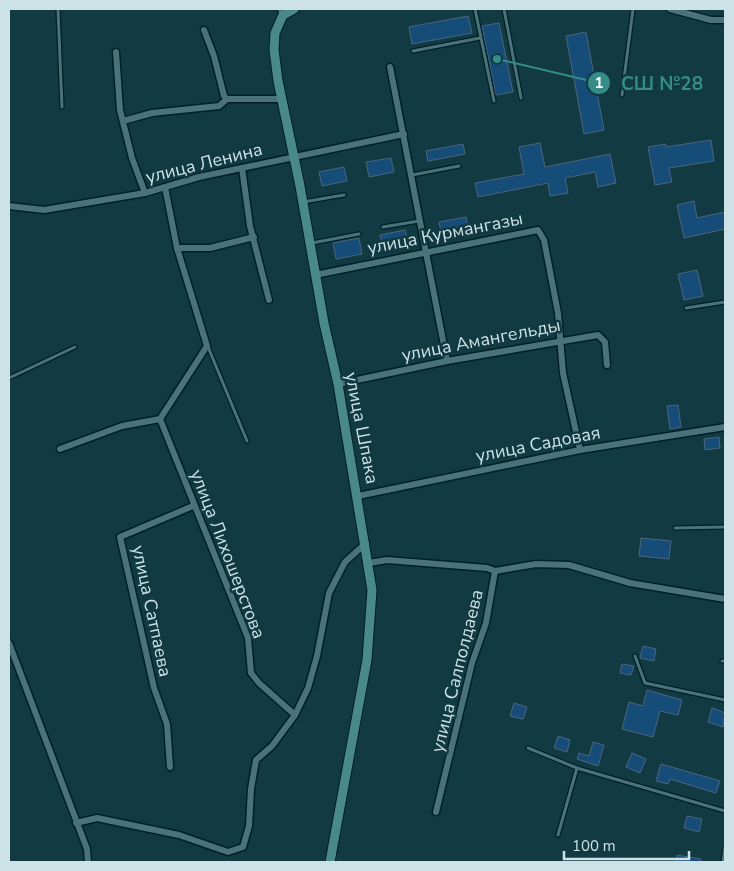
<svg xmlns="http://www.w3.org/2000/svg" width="734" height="871" font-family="'Nunito Sans',sans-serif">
  <rect width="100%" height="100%" fill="#113a43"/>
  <g fill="#164c78" stroke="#4d657c">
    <path d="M468 16 472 33 412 44 409 27Z"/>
    <path d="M499 23 513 92 496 95 482 26Z"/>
    <path d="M586 32 604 130 584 134 566 36Z"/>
    <path d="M711 140 714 161 669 168 672 182 655 185 648 147 666 144V147Z"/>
    <path d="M540 143 545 167 610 154 616 183 598 187 595 172 565 178 568 193 550 196 548 183 478 197 475 183 524 174 519 147Z"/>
    <path d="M463 144 465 154 428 161 426 151Z"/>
    <path d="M391 158 394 172 369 177 366 162Z"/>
    <path d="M344 167 347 181 322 186 319 172Z"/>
    <path d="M694 201 697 218 725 212V229L684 238 677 205Z"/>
    <path d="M466 217 469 232 442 237 439 222Z"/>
    <path d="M405 230 409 244 383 249 380 235Z"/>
    <path d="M359 238 362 254 336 259 333 243Z"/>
    <path d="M697 270 703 296 684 300 678 274Z"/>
    <path d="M678 405 681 427 670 429 667 406Z"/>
    <path d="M719 437 720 448 705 450 704 439Z"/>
    <path d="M641 538 671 541 669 559 639 556Z"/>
    <path d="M643 646 656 649 654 661 640 658Z"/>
    <path d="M622 664 634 666 631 675 620 673Z"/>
    <path d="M647 690 682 700 678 715 660 711 653 737 622 729 629 702 643 706Z"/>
    <path d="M514 703 527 707 523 719 510 716Z"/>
    <path d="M712 708 725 713 723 727 708 722Z"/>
    <path d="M558 736 570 740 567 752 554 748Z"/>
    <path d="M593 742 604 745 598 766 577 759 579 753 589 756Z"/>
    <path d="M632 753 646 759 640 773 626 767Z"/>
    <path d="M661 764 720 781 716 793 670 779 668 784 656 781Z"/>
    <path d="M687 816 702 819 699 832 684 828Z"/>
    <path d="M677 855 701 859V862H676Z"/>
  </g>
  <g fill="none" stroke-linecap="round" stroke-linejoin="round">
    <g stroke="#012026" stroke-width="5.5">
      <g id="lane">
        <path d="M58 9 62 107"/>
        <path d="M279 9 282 15"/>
        <path d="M475 9 494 101"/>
        <path d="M504 9 521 98"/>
        <path d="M413 51 480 38"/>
        <path d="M622 95 633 9"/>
        <path d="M412 175 459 166"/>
        <path d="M303 202 344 195"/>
        <path d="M383 227 419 221"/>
        <path d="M312 243 359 234"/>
        <path d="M686 308 725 302"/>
        <path d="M208 347 247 441"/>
        <path d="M9 378 75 347"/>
        <path d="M675 528 725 527"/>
        <path d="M635 656 645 683 725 700"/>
        <path d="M722 661H725"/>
        <path d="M528 748 577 768 725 811"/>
        <path d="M558 835 577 768"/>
        <path d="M723 862 725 847"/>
      </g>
    </g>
    <g stroke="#012026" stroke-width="9">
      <g id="street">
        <path d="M670 9 711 20H725"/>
        <path d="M204 30 214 56 224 96 227 99H281"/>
        <path d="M116 52 120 110 132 158 145 193"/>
        <path d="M390 67 447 361"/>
        <path d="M123 121 152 113 219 106 227 99"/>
        <path d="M242 168 250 226 269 300"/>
        <path d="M9 206 44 210 145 193 199 177 404 134"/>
        <path d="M177 248H210L254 237"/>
        <path d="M315 275 538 230 544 240 558 313 563 373 580 450"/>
        <path d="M338 384 447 361 598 335 605 342 607 365"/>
        <path d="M160 419 248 638 251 673 259 683 295 715"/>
        <path d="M60 449 122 426 160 419 207 346 177 248 165 187"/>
        <path d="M358 496 580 450 725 427"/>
        <path d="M369 563 387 560 487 568 495 571 486 623 472 663 436 812"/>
        <path d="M495 571 536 564 569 565 630 583 725 599"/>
        <path d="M9 643 87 849 88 862"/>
        <path d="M170 767 167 724 154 688 120 537 193 506"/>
        <path d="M76 823 97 818 179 835 228 852 243 847 249 826 251 789 256 760 272 746 295 715 308 688 317 656 329 593 345 562 366 543"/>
      </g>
    </g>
    <g stroke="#012026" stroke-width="11">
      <path id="secondary" d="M294 9 283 15 275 33 274 50 278 81 300 186 324 323 338 384 372 590 367 660 330 862"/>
    </g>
    <use href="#lane" stroke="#49727b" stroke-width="3"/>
    <use href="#street" stroke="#49727b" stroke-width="6"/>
    <use href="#secondary" stroke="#4a8989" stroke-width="9"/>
  </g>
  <g text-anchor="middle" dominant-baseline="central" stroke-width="5" stroke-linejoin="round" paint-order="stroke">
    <g font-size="18" fill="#cde2e7" stroke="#113a43">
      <text transform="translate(204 163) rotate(-14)">улица Ленина</text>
      <text transform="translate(445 233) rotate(-11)">улица Курмангазы</text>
      <text transform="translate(481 340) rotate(-11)">улица Амангельды</text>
      <text transform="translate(362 428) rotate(79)">улица Шпака</text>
      <text transform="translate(538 444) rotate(-11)">улица Садовая</text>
      <text transform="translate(228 554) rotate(69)">улица Лихошерстова</text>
      <text transform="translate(152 611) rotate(78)">улица Сатпаева</text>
      <text transform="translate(457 671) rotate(-76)">улица Салполдаева</text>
    </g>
  </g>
  <path fill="none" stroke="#358c86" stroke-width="2" d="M497 59L599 83"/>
  <g fill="#358c86" stroke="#113a43" stroke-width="2">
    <circle cx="497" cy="59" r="5"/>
    <circle cx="599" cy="83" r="12"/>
  </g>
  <g font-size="15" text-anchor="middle" font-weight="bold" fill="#fff">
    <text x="599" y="88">1</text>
  </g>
  <g font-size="19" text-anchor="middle" font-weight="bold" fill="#358c86" stroke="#113a43" stroke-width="5" stroke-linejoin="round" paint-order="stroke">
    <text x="662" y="90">СШ №28</text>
  </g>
  <rect width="734" height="871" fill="none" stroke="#cde2e7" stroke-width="20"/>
  <path d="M564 851v8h125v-8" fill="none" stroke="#cde2e7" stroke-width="2.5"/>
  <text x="572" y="851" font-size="15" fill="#cde2e7" stroke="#113a43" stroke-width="4" paint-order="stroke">100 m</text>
</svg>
